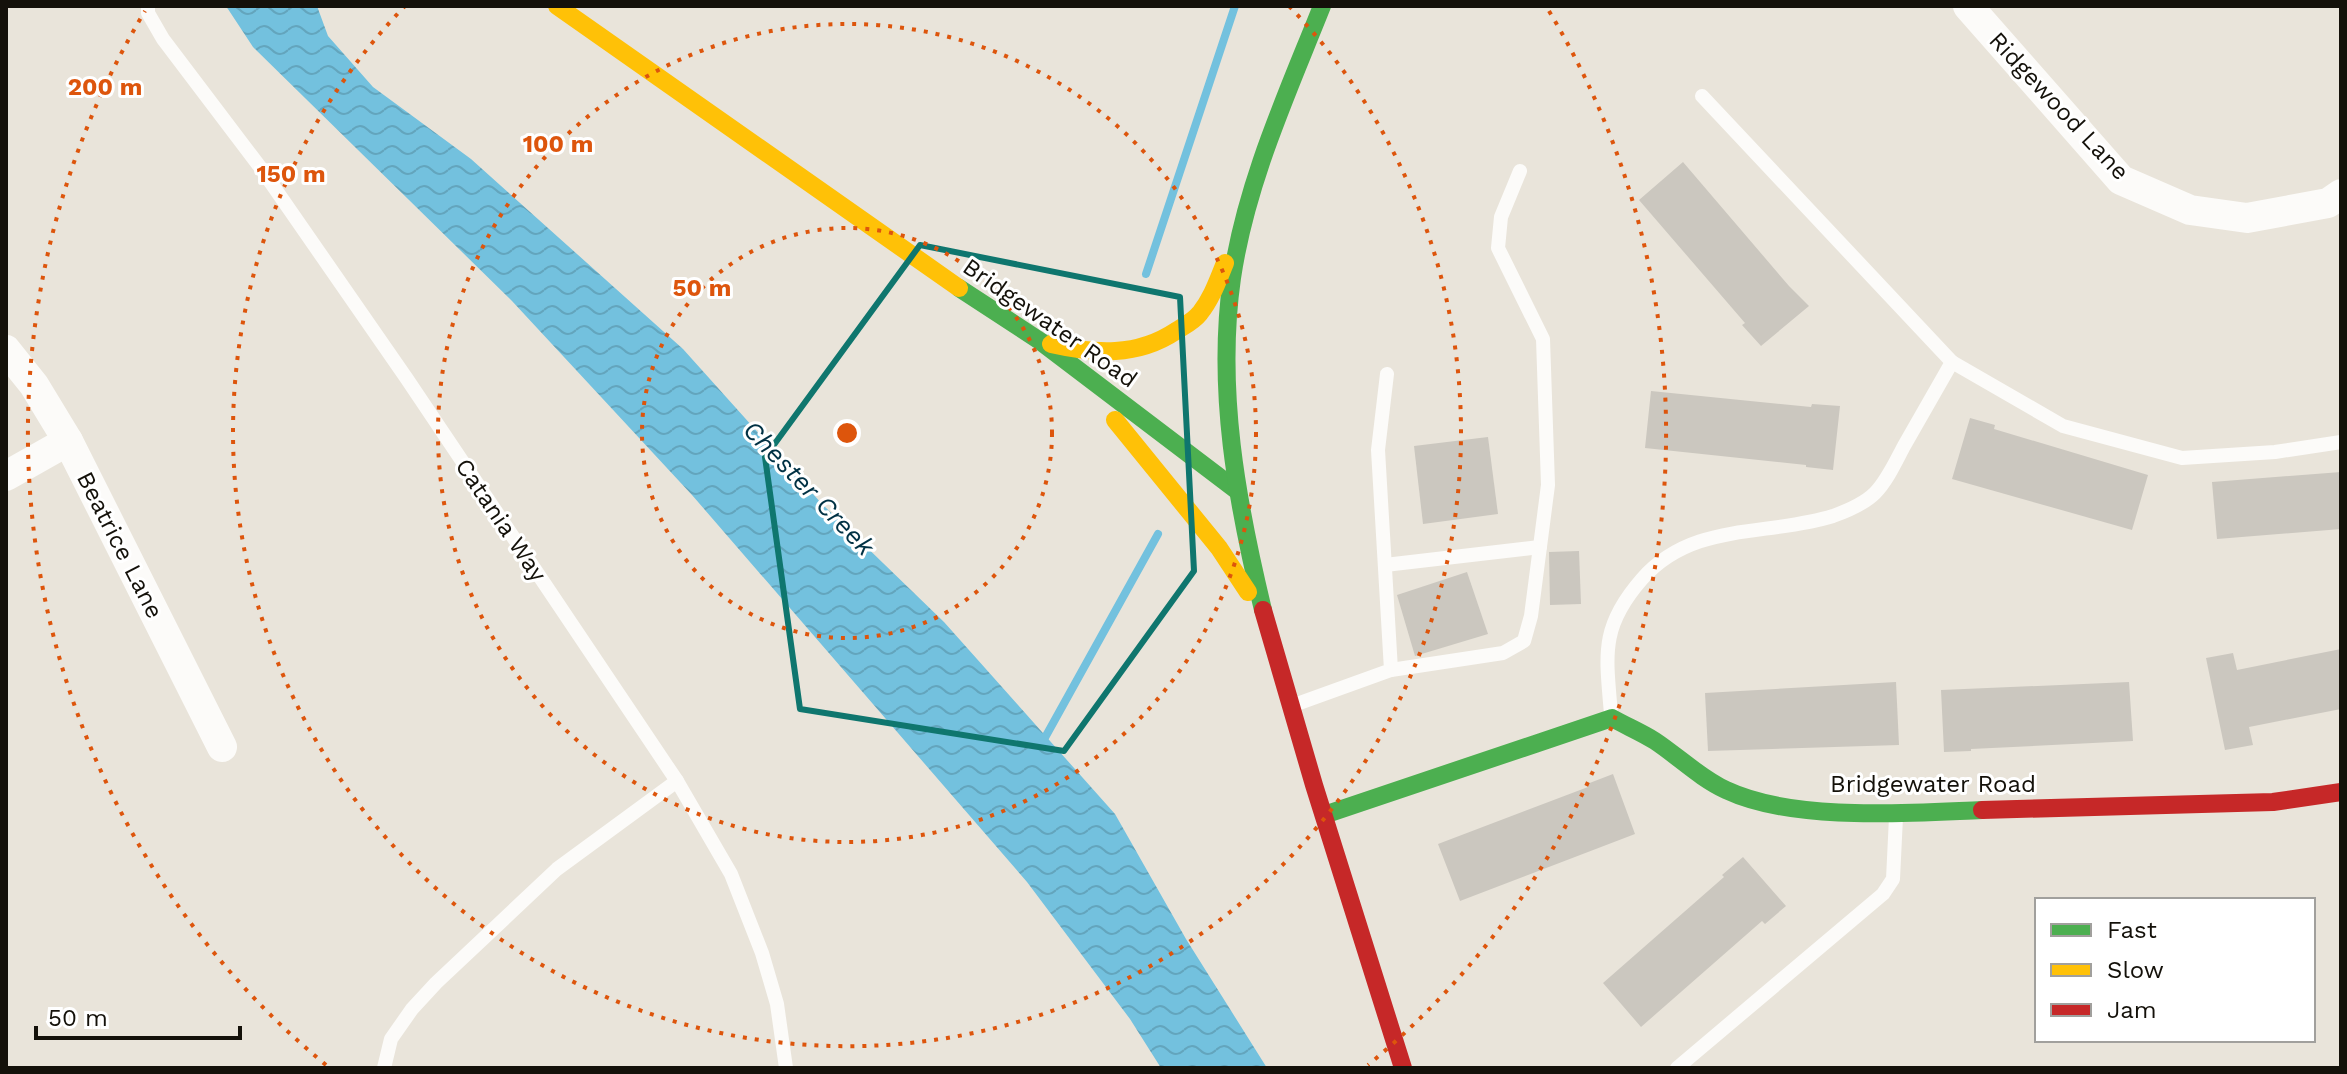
<svg xmlns="http://www.w3.org/2000/svg" width="2347" height="1074" font-family="'Work Sans',sans-serif">
  <defs>
    <pattern id="water-waves" width="16" height="10" patternUnits="userSpaceOnUse" patternTransform="scale(2)"><rect width="16" height="10" fill="#73c1de"/><path d="M0 5q4-4 8 0t8 0" fill="none" stroke="#63a5bd"/></pattern>
  </defs>
  <rect width="100%" height="100%" fill="#e9e4da"/>
  <path fill="url(#water-waves)" d="M226 6H317L328 36 373 87 471 159 683 349 822 504 944 622 1115 814 1186 939 1267 1068H1161L1130 1019 1027 882 692 495 512 301 253 47Z"/>
  <g fill="none" stroke-linecap="round" stroke-linejoin="round">
    <g stroke="#73c1de" stroke-width="8">
      <path d="M1146 274 1235 6"/>
      <path d="M1042 743 1158 534"/>
    </g>
  </g>
  <g fill="#cbc7bf">
    <path d="M1683 162 1789 286 1809 306 1761 346 1742 325 1745 323 1639 200Z"/>
    <path d="M1651 391 1811 407 1812 404 1840 406 1833 470 1806 467V465L1645 448Z"/>
    <path d="M1970 418 1995 425 1994 429 2148 475 2132 530 1952 479Z"/>
    <path d="M1488 437 1498 514 1423 524 1414 446Z"/>
    <path d="M2341 472V529L2217 539 2212 482Z"/>
    <path d="M1579 551 1581 604 1550 605 1549 552Z"/>
    <path d="M1467 572 1488 634 1415 656 1397 595Z"/>
    <path d="M2341 649V709L2249 727 2253 745 2225 750 2206 658 2233 653 2237 670Z"/>
    <path d="M1896 682 1899 745 1708 751 1705 693Z"/>
    <path d="M2129 682 2133 741 1971 749V751L1944 752 1941 690Z"/>
    <path d="M1613 774 1635 834 1460 901 1438 844 1588 787 1587 784Z"/>
    <path d="M1743 857 1786 906 1765 924 1762 921 1641 1027 1603 983 1724 877 1722 875Z"/>
  </g>
  <g fill="none" stroke-linecap="round" stroke-linejoin="round">
    <g stroke="#fcfbf9" stroke-width="14">
      <path d="M148 6V13L163 39 260 167 407 379 677 781 731 874 762 953 777 1004 786 1068"/>
      <path d="M1952 362 2063 426 2182 458 2275 452 2341 442"/>
      <path d="M1385 565 1540 547"/>
      <path d="M1391 670 1503 653 1524 641 1531 616 1548 485 1543 339 1498 248 1501 217 1520 171"/>
      <path d="M1294 705 1391 670 1378 450 1387 374"/>
      <path d="M1611 714C1606 654 1600 627 1642 579 1693 521 1766 537 1833 516 1847 511 1865 503 1875 493 1887 481 1896 461 1904 446 1920 418 1936 390 1952 362L1702 96"/>
      <path d="M384 1068 391 1039 412 1009 436 983 557 869 677 781"/>
      <path d="M1677 1068 1883 894 1893 879 1896 817"/>
    </g>
    <g stroke="#fcfbf9" stroke-width="30">
      <path d="M1968 6 2121 180 2190 210 2247 218 2328 203 2341 194"/>
      <path d="M6 350 34 385 68 441 222 747"/>
      <path d="M6 476 68 441"/>
    </g>
    <g stroke="#4caf50" stroke-width="18">
      <path d="M959 288 1040 341 1235 489"/>
      <path d="M1263 610C1237 502 1216 390 1232 278 1246 183 1287 94 1322 6"/>
      <path d="M1324 815 1612 718C1626 726 1641 732 1655 741 1679 757 1700 778 1726 790 1794 822 1908 813 1982 810"/>
    </g>
    <g stroke="#ffc107" stroke-width="18">
      <path d="M557 6 959 288"/>
      <path d="M1051 344C1095 354 1137 357 1176 331 1184 326 1194 321 1200 313 1212 298 1218 280 1225 263"/>
      <path d="M1115 420 1219 548 1248 592"/>
    </g>
    <g stroke="#c62828" stroke-width="18">
      <path d="M1263 610 1314 785 1403 1068"/>
      <path d="M1982 810 2273 802 2341 792"/>
    </g>
  </g>
  <path fill="none" stroke="#0f766e" stroke-width="6" stroke-linejoin="round" d="M920 245 1180 297 1194 571 1064 751 800 709 765 457Z"/>
  <g fill="none" stroke="#dd550c" stroke-width="4" stroke-dasharray="4 8">
    <circle cx="847" cy="433" r="205"/>
    <circle cx="847" cy="433" r="409"/>
    <path d="M1289 6A614 614 0 1 1 405 6"/>
    <path d="M326 1065A819 819 0 0 1 145 11M1549 11A819 819 0 0 1 1368 1065"/>
  </g>
  <g text-anchor="middle" dominant-baseline="central" stroke-width="6" stroke-linejoin="round" paint-order="stroke">
    <g font-size="24" fill="#14110a" stroke="#fff">
      <text transform="translate(2059 106) rotate(47)">Ridgewood Lane</text>
      <text transform="translate(1050 323) rotate(35)">Bridgewater Road</text>
      <text transform="translate(501 520) rotate(56)">Catania Way</text>
      <text transform="translate(120 545) rotate(63)">Beatrice Lane</text>
      <text x="1933" y="784">Bridgewater Road</text>
    </g>
    <g font-size="26" font-style="italic" fill="#003144" stroke="#fff">
      <text transform="translate(809 488) rotate(46)">Chester Creek</text>
    </g>
  </g>
  <circle cx="847" cy="433" r="12" fill="#dd550c" stroke="#fff" stroke-width="4"/>
  <g font-size="24" text-anchor="middle" font-weight="bold" fill="#dd550c" stroke="#fff" stroke-width="6" stroke-linejoin="round" paint-order="stroke">
    <text x="105" y="95">200 m</text>
    <text x="558" y="152">100 m</text>
    <text x="291" y="182">150 m</text>
    <text x="702" y="296">50 m</text>
  </g>
  <rect width="2347" height="1074" fill="none" stroke="#14110a" stroke-width="16"/>
  <rect x="2035" y="898" width="280" height="144" fill="#ffffff" stroke="#a1a09d" stroke-width="2"/>
  <rect x="2051" y="924" width="40" height="12" fill="#4caf50" stroke="#a1a09d" stroke-width="2"/>
  <text x="2107" y="938" font-size="24" fill="#14110a">Fast</text>
  <rect x="2051" y="964" width="40" height="12" fill="#ffc107" stroke="#a1a09d" stroke-width="2"/>
  <text x="2107" y="978" font-size="24" fill="#14110a">Slow</text>
  <rect x="2051" y="1004" width="40" height="12" fill="#c62828" stroke="#a1a09d" stroke-width="2"/>
  <text x="2107" y="1018" font-size="24" fill="#14110a">Jam</text>
  <path d="M36 1026v12h204v-12" fill="none" stroke="#14110a" stroke-width="4"/>
  <text x="48" y="1026" font-size="24" fill="#14110a" stroke="#ffffff" stroke-width="6" paint-order="stroke">50 m</text>
</svg>
